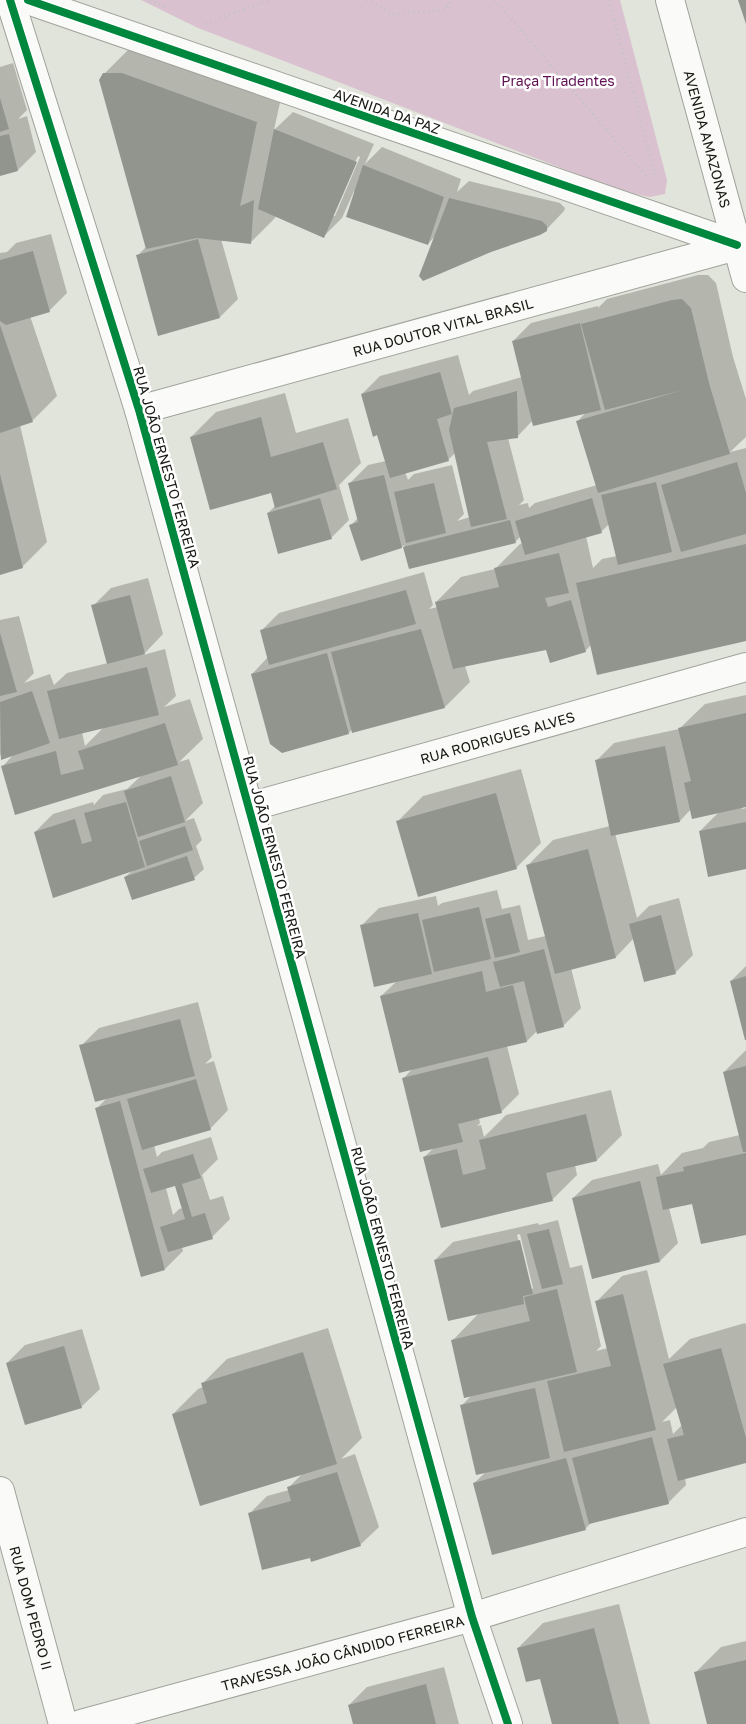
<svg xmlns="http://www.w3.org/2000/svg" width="746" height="1724" font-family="'Golos Text',sans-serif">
  <rect width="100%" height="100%" fill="#e1e4da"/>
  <path fill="#dac1d0" d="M141 0H620L667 180 665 194 650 197 635 194 582 176 198 28Z"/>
  <g fill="#0003" fill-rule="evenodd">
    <path d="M129 49 281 98 274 130 293 112 374 144 365 164 382 147 461 179 457 192 469 181 560 203 565 208 564 211 546 230 436 235 428 244 354 191 342 218 324 236 276 215 275 218 250 243 221 239 238 299 220 317 159 334 137 256 146 247 104 74ZM358 156 360 157 335 216H332Z"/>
    <path d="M13 63 27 110 18 119 27 116 36 152 18 170 0 174V67Z"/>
    <path d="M51 234 67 293 49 311 30 316 57 396 32 421 20 425 47 542 22 567 0 574V253L7 252 16 243Z"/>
    <path d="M698 275H708L716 283 733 357 746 399V437L730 452 746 448V639L591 645 585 651 547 648 465 666 470 682 445 707 353 731 352 729 349 733 252 674 268 657 261 631 279 613 424 572 433 605 429 609 438 607 436 602 461 577 495 569 520 544 523 543 521 536 515 542 410 568 404 545 402 547 350 526 358 518 350 483 368 465 386 461 378 434 362 394 380 376 458 355 469 395 473 391 522 377 513 341 531 323 598 306V308L607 299ZM587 411 578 421 597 485 535 503 529 508 528 503 519 505 524 500 508 438 517 437 533 420ZM455 453 470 517 457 521 464 514 452 465 414 474 408 480 405 472 448 460ZM609 524 617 556 602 559 593 568 586 536 602 531Z"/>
    <path d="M285 393 296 433 348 418 361 463 339 485 349 520 331 538 268 513 276 505 271 492 191 437 216 412Z"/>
    <path d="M148 578 163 634 143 655 165 649 176 696 164 707 190 699 203 739 179 762 189 759 203 803 185 821 194 818 202 840 196 846 204 869 194 878 125 877 132 871 35 832 53 814 93 802 94 805 103 795 127 789 142 775 16 813 3 766 14 754 2 759 0 754V620L19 616 34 673 24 683 50 674 54 685 67 673 108 663 93 606 111 588ZM104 727 85 746 82 732Z"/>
    <path d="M746 695V805L741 807 742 809 746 808V868L700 831 720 811 691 809 680 821 615 833 637 918 649 906 679 898 693 955 675 973 634 938 616 957 571 968 581 1008 563 1026 538 1030 527 1041 507 1046 519 1094 501 1112 479 1118 480 1123 477 1126 481 1125 484 1137 506 1115 611 1090 622 1135 597 1160 575 1165 577 1175 552 1200 442 1226 424 1157 434 1148 403 1079 413 1068 381 996 397 981 361 926 379 908 436 896 438 906 442 903 497 890 502 909 520 905 528 940 546 936 528 865 553 840 610 826 596 761 614 743 679 729 705 704Z"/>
    <path d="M521 769 541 843 516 868 398 821 423 796Z"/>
    <path d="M746 966V1038L731 981Z"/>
    <path d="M198 1002 212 1057 205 1064 214 1061 228 1110 210 1129 154 1145 157 1157 162 1152 211 1137 218 1159 202 1175 210 1200 223 1196 230 1219 212 1237 182 1247 183 1251 165 1269 97 1108 108 1097 81 1046 99 1028ZM176 1185 183 1208 179 1209 173 1215 166 1188Z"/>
    <path d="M746 1050V1233L693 1202 669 1208 678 1243 660 1261 593 1277 573 1198 592 1180 658 1164 661 1175 682 1153 703 1148 709 1142 740 1135 724 1072Z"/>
    <path d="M558 1220 570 1268 582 1265 601 1346 596 1351 608 1348 597 1301 622 1276 647 1270 669 1359 690 1339 745 1323 746 1325V1462L685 1478 686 1485 668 1503 592 1522 585 1529 474 1483 487 1471 462 1405 472 1395 452 1341 480 1312 435 1260 453 1242 538 1223 539 1225ZM520 1234 533 1288 531 1290 517 1235ZM677 1407 682 1425 673 1434 670 1420 662 1422Z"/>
    <path d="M328 1328 362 1438 341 1459 355 1454 379 1527 360 1545 310 1556 249 1514 267 1496 289 1490 288 1488 303 1473 173 1414 198 1389 203 1387 202 1384 227 1359Z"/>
    <path d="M82 1329 100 1389 81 1407 7 1363 25 1345Z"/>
    <path d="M619 1604 650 1724H554L541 1677 518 1648 543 1623Z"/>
    <path d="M746 1641V1724H708L696 1672 721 1647Z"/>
    <path d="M444 1667 459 1724H354L349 1705 367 1687Z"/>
  </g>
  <g fill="#92948e">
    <path d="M738 0H746V24Z"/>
    <path d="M103 73H122L257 122 240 206 254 200 251 244 197 238 146 249 99 80Z"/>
    <path d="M0 98 9 129 0 132Z"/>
    <path d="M274 129 357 162 324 238 258 209Z"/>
    <path d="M9 134 18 171 0 176V136Z"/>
    <path d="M363 165 444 197 428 245 346 217Z"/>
    <path d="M449 198 542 221 547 226V231L540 235 491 252 423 281 419 276Z"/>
    <path d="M198 239 220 318 158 336 136 255Z"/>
    <path d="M33 251 50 312 6 325 0 321V260Z"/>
    <path d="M682 299 691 308 709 383 730 454 598 493 576 421 683 390 605 410 581 324 672 300Z"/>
    <path d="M580 323 601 410 533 426 512 341Z"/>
    <path d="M0 325 33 422 0 433Z"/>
    <path d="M440 372 452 414 437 419 449 461 390 478 377 435 373 437 361 394Z"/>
    <path d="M517 391 518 438 487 442 507 519 471 527 449 430 454 408Z"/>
    <path d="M261 417 271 457 323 442 337 489 275 508 271 493 210 510 190 437Z"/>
    <path d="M737 462 746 493V534L681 552 661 485Z"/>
    <path d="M0 474 23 568 0 575Z"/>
    <path d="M384 475 402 548 361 561 349 525 358 522 348 483Z"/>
    <path d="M656 482 672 552 618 565 601 495Z"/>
    <path d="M434 483 446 533 406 543 394 492Z"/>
    <path d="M320 498 332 539 278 554 267 513Z"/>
    <path d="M592 498 602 533 525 555 515 521Z"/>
    <path d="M510 520 516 543 409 569 403 547Z"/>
    <path d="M746 544V641L597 675 576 583Z"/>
    <path d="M559 553 569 593 545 598 548 607 571 600 586 652 550 663 546 650 453 669 435 602 499 587 494 568Z"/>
    <path d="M406 590 416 624 269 665 260 630Z"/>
    <path d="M130 595 145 654 107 664 91 605Z"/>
    <path d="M421 629 445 708 352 733 331 652Z"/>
    <path d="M0 633 17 692 0 696Z"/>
    <path d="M327 653 349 734 282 753 270 744 251 674Z"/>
    <path d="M147 667 159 715 59 739 47 691Z"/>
    <path d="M32 691 50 743 1 760 0 702Z"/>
    <path d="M746 713V807L692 819 684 783 691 781 678 728Z"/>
    <path d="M165 723 178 765 15 815 1 766 56 751 61 775 84 769 78 751Z"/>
    <path d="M665 746 680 822 611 836 595 760Z"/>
    <path d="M171 776 185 822 138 837 124 791Z"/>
    <path d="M496 793 517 869 418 897 396 821Z"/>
    <path d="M126 802 145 867 53 898 34 832 75 819 82 844 92 841 84 813Z"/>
    <path d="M746 822V869L708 877 699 831Z"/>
    <path d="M185 826 193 850 147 866 139 841Z"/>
    <path d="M588 849 616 958 555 974 526 865Z"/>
    <path d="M187 856 195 880 132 900 124 877Z"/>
    <path d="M479 907 491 959 434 972 422 920Z"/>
    <path d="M418 913 432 974 374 987 360 925Z"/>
    <path d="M510 913 520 952 495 958 485 919Z"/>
    <path d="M661 915 676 974 644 982 629 924Z"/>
    <path d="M544 949 564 1027 537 1034 524 981 500 987 493 962Z"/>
    <path d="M482 971 486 992 513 985 527 1042 399 1073 380 996Z"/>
    <path d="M746 976V1040H745L730 981Z"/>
    <path d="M180 1019 195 1076 95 1102 79 1045Z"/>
    <path d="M488 1057 502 1113 458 1124 463 1142 420 1152 402 1078Z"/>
    <path d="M746 1066V1152H743L723 1072Z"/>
    <path d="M196 1079 211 1130 142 1150 127 1099Z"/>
    <path d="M120 1101 165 1270 141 1277 95 1108Z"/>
    <path d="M586 1114 597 1161 546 1173 553 1201 441 1228 423 1157 457 1149 463 1175 486 1169 479 1140Z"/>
    <path d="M746 1153V1235L701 1244 692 1204 663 1210 656 1177 684 1171 683 1167Z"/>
    <path d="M193 1154 201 1178 182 1184 192 1217 205 1213 213 1239 168 1252 160 1227 185 1219 175 1186 151 1193 143 1169Z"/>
    <path d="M640 1181 660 1262 592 1279 572 1198Z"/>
    <path d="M549 1229 563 1284 542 1289 527 1234Z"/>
    <path d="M520 1240 533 1294 523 1296 524 1304 448 1321 434 1260Z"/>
    <path d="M557 1289 577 1372 464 1398 451 1340 530 1321 524 1297Z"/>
    <path d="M623 1294 656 1430 564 1452 547 1381 611 1366 595 1301Z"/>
    <path d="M64 1346 82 1408 25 1425 6 1363Z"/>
    <path d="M721 1348 746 1438V1463L678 1481 667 1439 684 1435 663 1364Z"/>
    <path d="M303 1352 337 1464 200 1506 172 1414 207 1403 201 1383Z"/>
    <path d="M535 1388 550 1458 476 1475 460 1405Z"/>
    <path d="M652 1437 669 1504 589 1524 572 1458Z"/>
    <path d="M566 1458 586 1530 492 1555 473 1483Z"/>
    <path d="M337 1472 361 1546 311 1562 310 1558 262 1570 248 1513 291 1501 287 1487Z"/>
    <path d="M594 1628 619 1724H552L540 1679 526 1682 517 1648Z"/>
    <path d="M746 1660V1724H707L694 1672Z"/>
    <path d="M426 1684 436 1724H353L348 1705Z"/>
  </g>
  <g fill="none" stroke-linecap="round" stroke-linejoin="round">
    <g stroke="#a1a39b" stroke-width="30">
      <g id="minor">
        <path d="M28 0 737 245"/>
        <path id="s1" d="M139 410 740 245"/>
        <path id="s2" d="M249 807 746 667"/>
      </g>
    </g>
    <g stroke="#a1a39b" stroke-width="30">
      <g id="tertiary">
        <path d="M10 0 139 410 472 1617 508 1724"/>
        <path id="s3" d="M0 1491 63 1724"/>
      </g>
    </g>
    <g stroke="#a1a39b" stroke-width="30">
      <g id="primary">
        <path id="s4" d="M670 0 746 278"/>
        <path id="s5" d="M81 1724 472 1617 746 1532"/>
      </g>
    </g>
    <g stroke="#c2c3c0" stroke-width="3" stroke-dasharray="1 4" stroke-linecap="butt">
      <path d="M150 0 168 9"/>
      <path d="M367 0 393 14 445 10 451 0"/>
      <path d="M495 0 646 176"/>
      <path d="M609 0 656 180"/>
      <path d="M206 24 268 0"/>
    </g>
    <use href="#minor" stroke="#fafbf9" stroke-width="28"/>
    <use href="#tertiary" stroke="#fafbf9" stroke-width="28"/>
    <use href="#primary" stroke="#fafbf9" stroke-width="28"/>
    <g stroke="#fff" stroke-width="11">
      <g id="cycleway">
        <path d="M10 0 139 410 472 1617 508 1724"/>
        <path d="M28 0 737 245"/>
      </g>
    </g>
    <use href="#cycleway" stroke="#00873e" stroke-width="8"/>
  </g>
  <g text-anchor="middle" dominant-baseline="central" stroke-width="5" stroke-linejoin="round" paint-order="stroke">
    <g font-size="14" fill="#5f0f52" stroke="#fff">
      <text x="558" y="80">Praça Tiradentes</text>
    </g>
    <g font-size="14" fill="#171913" stroke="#fff">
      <text transform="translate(387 111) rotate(19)">AVENIDA DA PAZ</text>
      <text stroke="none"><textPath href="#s4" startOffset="144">AVENIDA AMAZONAS</textPath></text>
      <text stroke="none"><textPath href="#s1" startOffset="315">RUA DOUTOR VITAL BRASIL</textPath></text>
      <text transform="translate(167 467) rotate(74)">RUA JOÃO ERNESTO FERREIRA</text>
      <text stroke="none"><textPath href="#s2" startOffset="258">RUA RODRIGUES ALVES</textPath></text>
      <text transform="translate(275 857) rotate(75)">RUA JOÃO ERNESTO FERREIRA</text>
      <text transform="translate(383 1248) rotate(75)">RUA JOÃO ERNESTO FERREIRA</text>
      <text stroke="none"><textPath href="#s3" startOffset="121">RUA DOM PEDRO II</textPath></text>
      <text stroke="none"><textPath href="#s5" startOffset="271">TRAVESSA JOÃO CÂNDIDO FERREIRA</textPath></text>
    </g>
  </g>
</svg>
